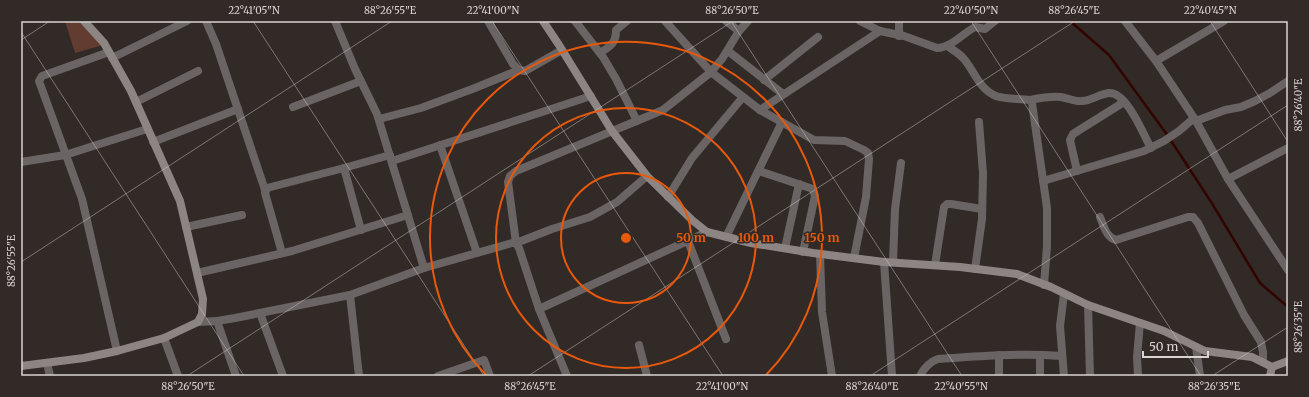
<svg xmlns="http://www.w3.org/2000/svg" width="1309" height="397" font-family="Merriweather,serif">
  <rect width="100%" height="100%" fill="#322a27"/>
  <path fill="#623c31" d="M65 21H82L103 45 75 53Z"/>
  <g fill="none" stroke-linecap="round" stroke-linejoin="round">
    <path stroke="#310400" stroke-width="2.5" d="M1070 21 1109 55 1168 136 1213 205 1260 283 1288 307"/>
    <g stroke="#6a6564" stroke-width="8">
      <path d="M206 21 216 44 265 190"/>
      <path d="M335 21 355 69 377 114 424 268 512 243H516L519 248 539 309 567 376"/>
      <path d="M488 21 513 64 519 70 525 71 562 50"/>
      <path d="M575 21 603 57 616 79 637 121"/>
      <path d="M665 21 711 72 760 110 814 140 845 141 864 150 868 153 869 159 866 197 854 258"/>
      <path d="M726 21 739 31"/>
      <path d="M860 21 880 31 904 36 937 48C951 48 963 33 975 27L985 29 995 21"/>
      <path d="M1125 21 1156 61 1196 121 1228 179 1288 270"/>
      <path d="M899 36V21"/>
      <path d="M947 46C953 50 959 53 964 59 975 72 979 89 996 96 1008 100 1019 98 1030 100L1032 103 1047 208V246L1044 285"/>
      <path d="M728 51 783 94"/>
      <path d="M109 52 42 76 39 81 82 199 117 351"/>
      <path d="M600 53C610 46 616 44 616 30L627 21"/>
      <path d="M112 58 187 21"/>
      <path d="M1156 61 1224 21"/>
      <path d="M764 80 818 37"/>
      <path d="M1030 100C1040 98 1050 96 1061 97 1068 98 1075 102 1082 101 1091 101 1099 94 1109 93 1127 92 1143 134 1151 148"/>
      <path d="M136 102 198 71"/>
      <path d="M293 107 361 81"/>
      <path d="M760 110 880 31"/>
      <path d="M379 119 421 108 475 88 519 70"/>
      <path d="M1196 121 1225 110 1241 107 1255 101 1270 93 1288 81"/>
      <path d="M153 142 238 109"/>
      <path d="M440 145 477 253"/>
      <path d="M392 161 591 96"/>
      <path d="M21 162 65 155 147 129"/>
      <path d="M344 168 361 230"/>
      <path d="M759 171 813 189 815 196 803 252"/>
      <path d="M1077 171 1070 140 1073 134 1124 102"/>
      <path d="M647 176 617 202 590 217 552 229 516 243 508 182 510 176 516 171 663 110 711 72 722 59 739 31 748 21"/>
      <path d="M1228 179 1288 148"/>
      <path d="M1043 181 1144 151 1164 141 1179 131 1194 118"/>
      <path d="M668 197 692 158 743 97"/>
      <path d="M1100 217C1104 226 1106 237 1116 240L1188 217H1193L1198 223 1244 315 1261 342 1263 352V362"/>
      <path d="M186 227 242 215"/>
      <path d="M726 237 782 122"/>
      <path d="M688 241 726 339"/>
      <path d="M785 248 799 184"/>
      <path d="M282 253 265 193 267 188 344 168 390 155"/>
      <path d="M820 254 822 312 832 376"/>
      <path d="M884 262 892 376"/>
      <path d="M893 262 895 209 901 163"/>
      <path d="M935 265 944 207 947 204H951L982 209"/>
      <path d="M975 269 982 219 983 173 979 122"/>
      <path d="M197 273 292 251 408 215"/>
      <path d="M1088 305 1090 376"/>
      <path d="M539 309 707 232"/>
      <path d="M260 313 283 376"/>
      <path d="M217 321 236 376"/>
      <path d="M198 322 217 321 235 318 350 295"/>
      <path d="M164 338 178 376"/>
      <path d="M639 345 647 376"/>
      <path d="M1196 347 1200 376"/>
      <path d="M1040 355V376"/>
      <path d="M47 363 50 376"/>
      <path d="M359 376 350 295 424 268"/>
      <path d="M438 376 484 360 490 376"/>
      <path d="M920 376C923 369 931 361 938 359 979 356 1020 353 1062 356"/>
      <path d="M999 376V355"/>
      <path d="M1064 376 1060 326 1064 294"/>
      <path d="M1138 376 1137 357 1140 323"/>
    </g>
    <g stroke="#8c8583" stroke-width="8">
      <path d="M543 21 559 45 612 131 647 176 692 220 707 232 751 243 813 253 884 262 960 267 1017 274 1051 287 1088 305 1164 331 1205 351 1252 357 1272 367"/>
      <path d="M21 366 84 358 117 351 164 338 198 322 202 314 203 299 180 201 131 91 104 43 84 21"/>
      <path d="M1270 376 1272 367 1288 361"/>
    </g>
  </g>
  <path fill="none" stroke="#d9d3d2" stroke-width="1" stroke-opacity="0.45" d="M253 21 484 376M492 21 723 376M731 21 962 376M971 21 1201 376M1210 21 1288 142M21 32 244 376M21 40 50 21M21 262 392 21M187 376 733 21M528 376 1075 21M870 376 1288 105M1212 376 1288 327"/>
  <g fill="none" stroke="#e8590c" stroke-width="2">
    <circle cx="626" cy="238" r="65"/>
    <circle cx="626" cy="238" r="130"/>
    <path d="M486 375A196 196 0 1 1 766 375"/>
  </g>
  <circle cx="626" cy="238" r="6" fill="#e8590c" stroke="#322a27" stroke-width="2"/>
  <g font-size="12" text-anchor="middle" font-weight="bold" fill="#e8590c" stroke="#322a27" stroke-width="3" stroke-linejoin="round" paint-order="stroke">
    <text x="691" y="242">50 m</text>
    <text x="756" y="242">100 m</text>
    <text x="822" y="242">150 m</text>
  </g>
  <rect width="1309" height="397" fill="none" stroke="#322a27" stroke-width="44"/>
  <path d="M1143 351v6h65v-6" fill="none" stroke="#d9d3d2" stroke-width="2"/>
  <text x="1149" y="351" font-size="12" fill="#d9d3d2" stroke="#322a27" stroke-width="3" paint-order="stroke">50 m</text>
  <rect x="22" y="22" width="1265" height="353" fill="none" stroke="#d9d3d2" stroke-width="1.5"/>
  <g font-size="10" text-anchor="middle" fill="#d9d3d2">
    <text x="254" y="14">22°41'05"N</text>
    <text x="390" y="14">88°26'55"E</text>
    <text x="493" y="14">22°41'00"N</text>
    <text x="732" y="14">88°26'50"E</text>
    <text x="971" y="14">22°40'50"N</text>
    <text x="1074" y="14">88°26'45"E</text>
    <text x="1210" y="14">22°40'45"N</text>
    <text transform="translate(1298 105) rotate(-90)" y="4">88°26'40"E</text>
    <text transform="translate(11 261) rotate(-90)" y="4">88°26'55"E</text>
    <text transform="translate(1298 327) rotate(-90)" y="4">88°26'35"E</text>
    <text x="188" y="390">88°26'50"E</text>
    <text x="530" y="390">88°26'45"E</text>
    <text x="722" y="390">22°41'00"N</text>
    <text x="872" y="390">88°26'40"E</text>
    <text x="961" y="390">22°40'55"N</text>
    <text x="1214" y="390">88°26'35"E</text>
  </g>
</svg>
